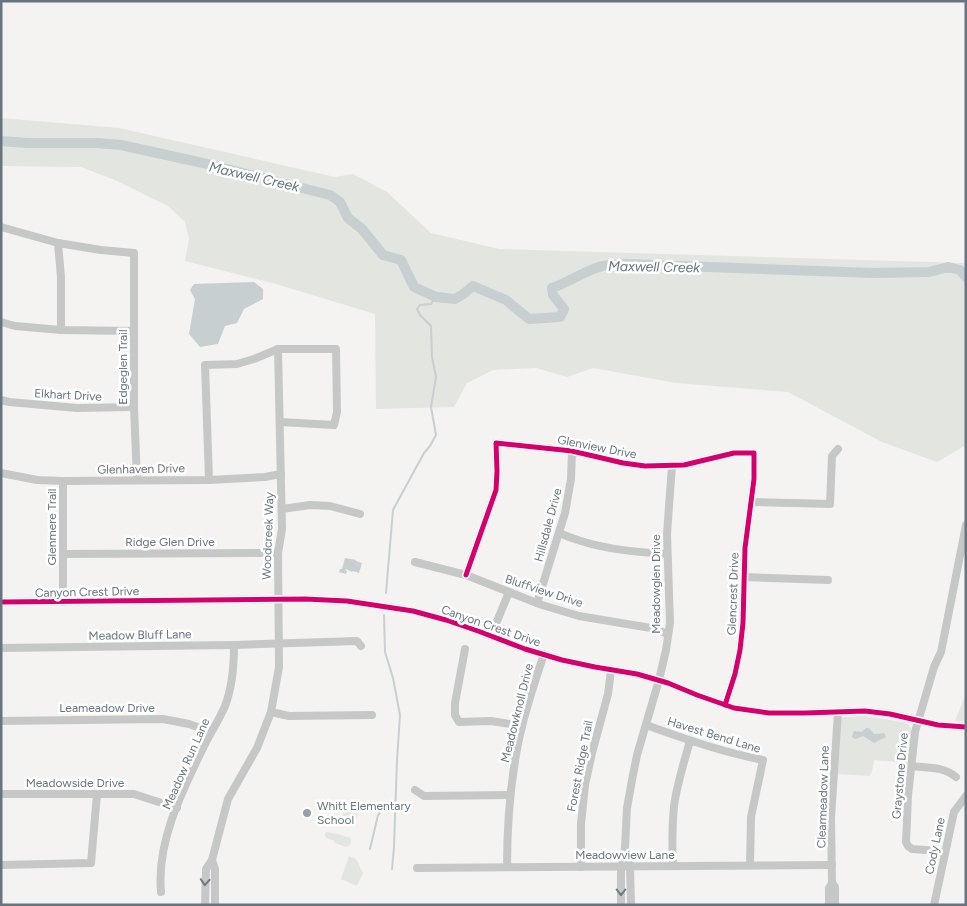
<svg xmlns="http://www.w3.org/2000/svg" width="967" height="906" font-family="Figtree,sans-serif">
  <rect width="100%" height="100%" fill="#f4f3f2"/>
  <g fill="#e2e5e0">
    <path d="M1 118 119 128 335 177 353 174 387 192 431 233 499 249 964 263 966 280V445L937 462 882 442 788 392 676 383 593 368 567 377 536 368 493 370 467 383 454 407 376 409 375 314 276 284 185 261 189 239 185 222 168 206 117 181 81 167 1 166Z"/>
    <path d="M966 694V722L955 721Z"/>
    <path d="M866 716 907 723 911 729 908 763 874 760 872 772 869 776 838 774 841 719 843 717Z"/>
    <path d="M345 808 358 814 353 827 340 822Z"/>
    <path d="M326 832H327C335 833 342 835 350 838L351 841 350 845 346 847 335 843 333 840 326 838 325 835Z"/>
    <path d="M349 856 356 859 363 873 357 886 341 879Z"/>
  </g>
  <g fill="#c7cfd1">
    <path d="M254 282 263 289V299L244 309 237 323 225 326 218 344 200 347 189 334 195 299 190 290 194 284Z"/>
    <path d="M345 558 356 560V561L362 563 359 573 353 571 352 572 346 569 345 570 347 571 346 574 339 572 340 569H342Z"/>
    <path d="M866 728H869L874 734H877L884 733 886 737 874 743 863 736 856 739 853 738 852 736 854 731 862 732Z"/>
  </g>
  <g fill="none" stroke-linecap="round" stroke-linejoin="round">
    <g stroke="#c7cfd1" stroke-width="2">
      <path d="M386 593 393 510 424 453 430 446 436 435 431 407 436 377 432 357 431 326 420 315 417 309 420 305 431 304 436 297"/>
      <path d="M384 615 385 652 393 678 400 715 397 760 394 847 392 869"/>
      <path d="M392 808 395 801"/>
      <path d="M370 849 378 815 380 813 377 811"/>
    </g>
    <path stroke="#c7cfd1" stroke-width="10" d="M1 141 27 143H97L121 145 203 163 330 195 340 202 348 218 362 229 383 255 401 260 414 287 436 297 455 299 462 295 473 286 506 300 529 319 560 317 564 309 553 295 552 288C569 282 583 272 599 267 607 264 618 265 626 264L873 273 929 272 948 267 960 270 966 277"/>
    <g stroke="#c6c8c8" stroke-width="8">
      <path d="M1 227 58 243 101 250 134 253V407L137 480"/>
      <path d="M58 243 61 277V330"/>
      <path d="M1 322 15 326 61 330 134 331"/>
      <path d="M1 400 9 402 77 408 134 407"/>
      <path d="M1 473 37 480 63 481 209 480 265 477 281 474"/>
      <path d="M209 480 205 365 237 364 254 359 278 349H336L337 412 334 425 280 422"/>
      <path d="M63 481V602"/>
      <path d="M751 502 830 504 832 456 838 449"/>
      <path d="M282 509 310 505 330 506 360 514"/>
      <path d="M559 533C566 536 574 539 581 541 609 550 638 552 667 554"/>
      <path d="M63 554 278 553"/>
      <path d="M415 562 466 575 542 605 579 616 651 628 668 634"/>
      <path d="M466 575 496 490 497 471 496 443 572 451 623 463 645 466 684 465 734 453H754V479L745 548 743 623 740 650 735 674 725 705"/>
      <path d="M743 577 828 580"/>
      <path d="M1 602 305 599 347 601 413 611 446 620 478 631 525 649 562 660 595 667 637 674 668 683 697 695 734 708 769 713H805L865 711 890 714 938 725 966 727"/>
      <path d="M537 603 565 513 571 479 572 451"/>
      <path d="M491 636 509 592"/>
      <path d="M1 648 234 645 357 641 361 646"/>
      <path d="M465 649 455 703V715L459 722 491 721 522 726"/>
      <path d="M271 712 289 716 372 715"/>
      <path d="M1 721 163 719 189 724 211 732"/>
      <path d="M646 725C685 739 722 752 763 760L751 817 750 865"/>
      <path d="M911 766C927 768 943 766 956 777"/>
      <path d="M415 790 424 796 510 795"/>
      <path d="M1 794H134L177 808"/>
      <path d="M625 848 627 808 632 780 637 755 659 680 666 650 670 623 667 534 672 465"/>
      <path d="M945 853 926 850 912 849 908 846 906 842 908 796 915 732 934 667 941 652 966 525"/>
      <path d="M212 860 215 869V905"/>
      <path d="M1 865 91 863 97 794"/>
      <path d="M673 866C672 846 672 826 674 806 677 784 684 762 690 741"/>
      <path d="M507 867C507 826 510 785 518 744 524 713 534 684 544 654"/>
      <path d="M581 867V824L585 785 592 753 608 694 611 670"/>
      <path d="M417 868 832 865"/>
      <path d="M161 892C156 840 185 785 207 740 213 729 220 718 225 706 232 688 234 664 234 645"/>
      <path d="M205 905 206 869 212 860 228 799 257 748 271 712 279 667 278 553 282 529 278 349"/>
      <path d="M621 905V866L625 848 630 866 631 905"/>
      <path d="M829 905V888L832 883"/>
      <path d="M835 905V887L832 883 831 818 838 712"/>
      <path d="M934 905 954 812 966 796"/>
    </g>
    <g stroke="#fff" stroke-width="8">
      <g id="cycleway">
        <path d="M466 575 496 490 497 471 496 443 572 451 623 463 645 466 684 465 734 453H754V479L745 548 743 623 740 650 735 674 725 705"/>
        <path d="M1 602 305 599 347 601 413 611 446 620 478 631 525 649 562 660 595 667 637 674 668 683 697 695 734 708 769 713H805L865 711 890 714 938 725 966 727"/>
      </g>
    </g>
    <use href="#cycleway" stroke="#d6006c" stroke-width="5"/>
  </g>
  <defs><path id="oneway-chevron" d="M-2-3.5L2.5 0L-2 3.5" fill="none" stroke-width="1.6" stroke-linecap="round" stroke-linejoin="round" transform="scale(1.25)"/></defs>
  <g stroke="#6b7984">
    <use href="#oneway-chevron" transform="translate(205 882) rotate(94)"/>
    <use href="#oneway-chevron" transform="translate(621 892) rotate(90)"/>
  </g>
  <circle fill="#98a1a8" stroke="#fff" stroke-width="2" cx="307" cy="813" r="5"/>
  <g text-anchor="middle" dominant-baseline="central" stroke-width="5" stroke-linejoin="round" paint-order="stroke">
    <g font-size="12" fill="#667580" stroke="#fff">
      <text transform="translate(123 367) rotate(-90)">Edgeglen Trail</text>
      <text transform="translate(68 395) rotate(3)">Elkhart Drive</text>
      <text transform="translate(597 447) rotate(11)">Glenview Drive</text>
      <text transform="translate(141 469) rotate(-1)">Glenhaven Drive</text>
      <text transform="translate(548 525) rotate(-75)">Hillsdale Drive</text>
      <text transform="translate(52 527) rotate(-90)">Glenmere Trail</text>
      <text transform="translate(268 536) rotate(-88)">Woodcreek Way</text>
      <text x="170" y="542">Ridge Glen Drive</text>
      <text transform="translate(656 584) rotate(-90)">Meadowglen Drive</text>
      <text transform="translate(544 591) rotate(18)">Bluffview Drive</text>
      <text transform="translate(87 592) rotate(-1)">Canyon Crest Drive</text>
      <text transform="translate(733 594) rotate(-88)">Glencrest Drive</text>
      <text transform="translate(491 626) rotate(19)">Canyon Crest Drive</text>
      <text transform="translate(140 635) rotate(-1)">Meadow Bluff Lane</text>
      <text x="107" y="708">Leameadow Drive</text>
      <text transform="translate(517 713) rotate(-76)">Meadowknoll Drive</text>
      <text transform="translate(714 735) rotate(17)">Havest Bend Lane</text>
      <text transform="translate(186 764) rotate(-66)">Meadow Run Lane</text>
      <text transform="translate(580 766) rotate(-79)">Forest Ridge Trail</text>
      <text transform="translate(900 776) rotate(-85)">Graystone Drive</text>
      <text x="75" y="783">Meadowside Drive</text>
      <text transform="translate(823 797) rotate(-88)">Clearmeadow Lane</text>
      <text transform="translate(935 846) rotate(-78)">Cody Lane</text>
      <text x="625" y="855">Meadowview Lane</text>
    </g>
    <g font-size="12" fill="#667580" stroke="#fff" text-anchor="start">
      <text x="317" y="806">Whitt Elementary<tspan x="317" dy="14">School</tspan></text>
    </g>
    <g font-size="14" font-style="italic" fill="#62777d" stroke="#fff">
      <text transform="translate(254 177) rotate(13)">Maxwell Creek</text>
      <text transform="translate(654 267) rotate(1)">Maxwell Creek</text>
    </g>
  </g>
  <rect width="967" height="906" fill="none" stroke="#667580" stroke-width="5"/>
</svg>
